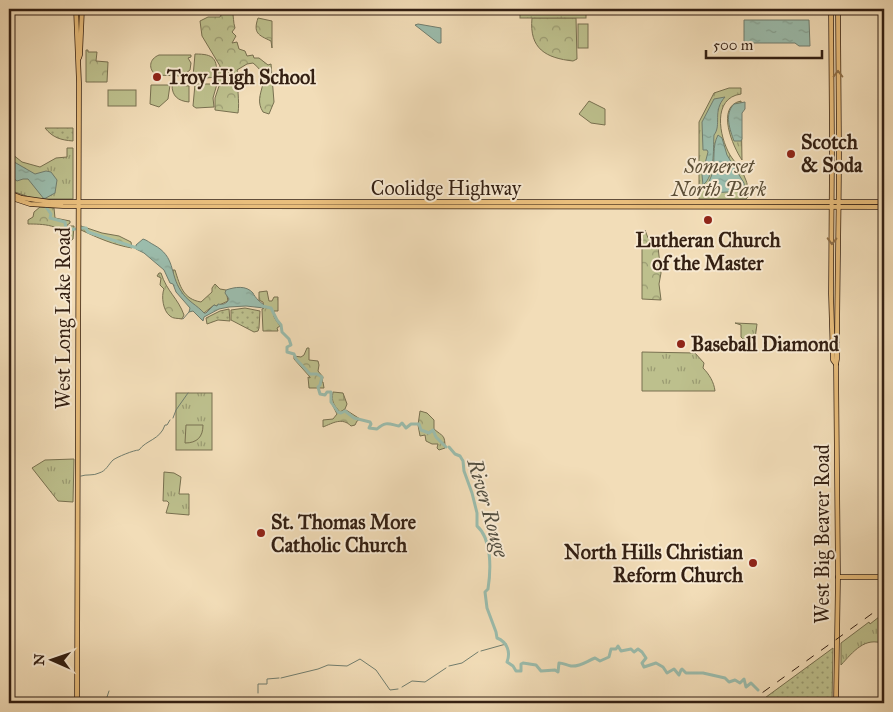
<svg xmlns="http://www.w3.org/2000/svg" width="893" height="712" font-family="'IM FELL Great Primer',serif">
  <defs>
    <pattern id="grass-dots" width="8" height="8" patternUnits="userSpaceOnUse" patternTransform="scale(1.25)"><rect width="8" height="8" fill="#bdc08d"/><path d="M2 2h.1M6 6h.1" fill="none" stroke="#9a9b72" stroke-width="1.8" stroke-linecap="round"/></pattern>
    <pattern id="forest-crowns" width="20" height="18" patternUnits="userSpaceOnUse" patternTransform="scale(1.25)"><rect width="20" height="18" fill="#bdc08d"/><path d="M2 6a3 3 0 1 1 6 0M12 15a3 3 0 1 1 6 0" fill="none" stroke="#9a9b72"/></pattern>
    <pattern id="wetland-marsh" width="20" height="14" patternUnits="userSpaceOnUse" patternTransform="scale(1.25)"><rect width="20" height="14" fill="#bdc08d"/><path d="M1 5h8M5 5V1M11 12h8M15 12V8" fill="none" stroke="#9a9b72"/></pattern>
    <pattern id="park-tufts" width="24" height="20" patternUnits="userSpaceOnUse" patternTransform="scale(1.25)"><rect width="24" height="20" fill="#bdc08d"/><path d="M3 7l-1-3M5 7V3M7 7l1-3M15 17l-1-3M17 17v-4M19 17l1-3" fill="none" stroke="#9a9b72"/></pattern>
    <pattern id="water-ripples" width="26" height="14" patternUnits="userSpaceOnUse" patternTransform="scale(1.25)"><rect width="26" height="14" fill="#9bbcac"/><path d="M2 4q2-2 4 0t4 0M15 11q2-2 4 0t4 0" fill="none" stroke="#86a193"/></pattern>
  </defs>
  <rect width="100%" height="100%" fill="#f2ddb8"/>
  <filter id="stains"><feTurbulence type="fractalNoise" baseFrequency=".004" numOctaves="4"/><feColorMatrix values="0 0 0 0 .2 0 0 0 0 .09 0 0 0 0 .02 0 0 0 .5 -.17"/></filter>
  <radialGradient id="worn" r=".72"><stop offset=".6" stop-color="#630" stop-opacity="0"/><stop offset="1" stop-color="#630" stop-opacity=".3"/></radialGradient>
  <g fill="url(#grass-dots)" stroke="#787050">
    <path d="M45 128H73V141C61 140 53 138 45 128Z"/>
    <path d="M245 308 260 311 259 328 258 331 254 332 231 320V310Z"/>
    <path d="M229 309 230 321 218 320 207 324 206 318 220 311Z"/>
    <path d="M833 648 832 703H758Z"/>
  </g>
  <g fill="url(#forest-crowns)" stroke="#787050">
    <path d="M224 9 232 10C234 17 233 22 235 28L232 32 236 36 232 43 237 42 239 49 245 51 247 56 253 55 254 58H259L268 65 271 64 274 102 269 114 263 112C251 93 276 81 253 63L247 64 237 70 239 76C236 86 240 101 238 113L215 110V98L219 86 218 75 220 66 202 36 200 21 208 17H220Z"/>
    <path d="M258 18 272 21V48L271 41C258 35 253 33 258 18Z"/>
    <path d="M532 18H576L577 59 573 61C546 58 529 49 532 18Z"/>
    <path d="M86 50H88V52H97L96 61 108 62 107 82H86Z"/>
    <path d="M40 207 54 208 55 218 70 221V223L66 226H74L73 239 69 242 66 241C65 224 41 224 28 224V220L33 217 34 212Z"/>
    <path d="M81 226 102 233 119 236 131 242 132 248C114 245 98 238 81 230Z"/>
    <path d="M645 230 648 238 658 247 661 273 659 284 661 300 642 299V234Z"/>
    <path d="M173 270H175C180 286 183 299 201 302L212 292V288L215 284 220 289 226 290 228 301 217 306 214 305 204 313C200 309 195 307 191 303 182 295 173 282 173 270Z"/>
    <path d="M159 273H161C167 292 178 298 184 315L182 319C178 318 173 319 170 316 163 311 161 296 164 289L160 285 161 278 157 276Z"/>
    <path d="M267 291 269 301H272L274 297H278V311H274C272 317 277 321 280 326L277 328 278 331H263L262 309 264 308 263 302 259 300V292Z"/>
    <path d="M307 348H309V360L318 361 319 365 318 371 323 377 322 382H323L324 388H309L308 377 310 378V377L294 359V356L301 357 304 355Z"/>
    <path d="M334 405 340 412 346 410 360 419 357 421 355 425 351 426C342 417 333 423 323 427V420L333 419 337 414 333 406Z"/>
    <path d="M420 411 427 413 434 420V429C443 437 445 434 445 448L439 450 437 448 438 444H432L426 441 425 435 420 436 418 425Z"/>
  </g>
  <path fill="url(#wetland-marsh)" stroke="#787050" d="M333 392 343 393 347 404 345 409 340 412C334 405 331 402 333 392Z"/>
  <g fill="url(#park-tufts)" stroke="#787050">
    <rect x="520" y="9" width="66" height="9"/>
    <path d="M729 88H741V94C712 98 719 136 730 155 735 163 742 169 745 178 748 184 748 190 748 197L746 199H699V122L714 93Z"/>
    <path d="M741 101 742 160C733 147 715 106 741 101Z"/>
    <path d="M9 145 14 147 12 154 22 162 40 167 56 158 67 157V148H73V199H35L9 190Z"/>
    <path d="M735 323 757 324 755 339H743L741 337V325Z"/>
    <path d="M642 352 695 353 704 363 703 368C709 374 714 382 715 391H642Z"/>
    <rect x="176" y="393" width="36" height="57"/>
    <path d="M74 459 73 502 58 501 32 468 45 460Z"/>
    <path d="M164 472 174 473 181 477 179 494H189V515L166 513 169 503 167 501H163Z"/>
    <path d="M884 613V644C865 636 853 652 841 665V643L869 622 870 624Z"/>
  </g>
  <g fill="#bdc08d" stroke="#787050">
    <rect x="578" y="24" width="10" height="24"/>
    <path d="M195 54C214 54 217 58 217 77L195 79 193 77Z"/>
    <path d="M159 55H191V57L188 58 191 63 190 70 182 76 156 75C148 69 149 59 159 55Z"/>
    <path d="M195 84H217L213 98 214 107 196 108 193 106Z"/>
    <path d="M151 85H170L168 99 159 107 150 104Z"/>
    <path d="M172 85 189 86V102C178 101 172 96 172 85Z"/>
    <rect x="108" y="90" width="28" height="16"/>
    <path d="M589 101 605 109V125L591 123 579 114Z"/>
    <path d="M186 425H203C203 437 197 443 185 443Z"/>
  </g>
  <g fill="url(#water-ripples)" stroke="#717d6e">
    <path d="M744 20H809L810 46H799L795 43H746L744 41Z"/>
    <path d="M418 24 441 28V43H438L415 25Z"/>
    <path d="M725 97C712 111 722 125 714 135 713 150 715 176 703 185L702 175 708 152 707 150H703L702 122 714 99Z"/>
    <path d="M745 102V109L742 113V139L741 141H734C730 130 724 114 734 104Z"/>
    <path d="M718 135 722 138 727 155 744 183 745 191 710 193C704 186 711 180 713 171 715 160 712 146 718 135Z"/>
    <path d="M9 159 35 174 46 171 51 172 57 180 55 193 44 199 28 179H23L17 181 9 175Z"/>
    <path d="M143 239C147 240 150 243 154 245 176 257 169 273 181 291 187 301 197 305 204 313H206L214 305 217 306 218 304C222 305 227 304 229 299L225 293 226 290C235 287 246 285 253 293 253 294 257 299 258 300 260 302 262 303 264 305V308L246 306 229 307 219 309 204 317 203 321 193 311 189 312 190 308 176 292 173 284 170 283 164 270 144 253 136 249V245Z"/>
  </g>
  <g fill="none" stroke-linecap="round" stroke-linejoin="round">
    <g stroke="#717d6e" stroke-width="1">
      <path d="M183 319 189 312"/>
      <path d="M173 418 176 410 188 393"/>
      <path d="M81 476C86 474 94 476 99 473 106 471 108 465 113 460 117 457 134 450 139 450 146 440 160 440 165 425H167L170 420"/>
      <path d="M481 651 506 644"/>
      <path d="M449 666 462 663 478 652"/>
      <path d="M281 678 318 669 328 665 347 666 360 659 376 670 390 690 398 689"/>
      <path d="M402 687 412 681 425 682 446 668"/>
      <path d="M258 693V684H267V679L279 678"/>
      <path d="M105 703 109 691"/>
    </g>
    <g stroke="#9bbcac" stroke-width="3">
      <path d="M46 207 51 214 50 218 65 222 66 230 75 229"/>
      <path d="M81 228H86L88 232 140 249"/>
      <path d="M262 306 271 308 277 320 281 325 282 332 289 339 291 345 287 347V352L294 354 296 359 310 374H317L322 377 320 385 318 387 320 394 325 395 327 392H331V402L338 412 341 413 345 411 354 418 370 422 371 424 369 428 377 429C386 421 389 424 399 426L402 423 406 428 411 424H419L421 430 429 433 433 430 436 437 446 447"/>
      <path d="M449 447 455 454 460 456 463 461 464 471 472 493 477 513V526C492 539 491 570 488 589L485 592 487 608 496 632 497 638C507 642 511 652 507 662L513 666 516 671H521V664L523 663 536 665 541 671 555 670 558 672 559 663C563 663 566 665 571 666 580 667 587 661 595 658L600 661 609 657 611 649H616L618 646 621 651 631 649 634 652 638 649 642 652 646 658 642 663 644 667 656 663 663 667 667 673 674 669 679 675 681 670 682 669 686 673H703L725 678 729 682 735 680 740 683 744 679 746 687 751 683 758 690"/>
    </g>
    <g stroke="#331f12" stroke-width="5.5">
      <g id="major">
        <path d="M76 9 79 83 77 703"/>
        <path d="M831 9 832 146"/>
        <path d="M79 58 80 55 82 9"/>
        <path d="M832 145 839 147 838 9"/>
        <path d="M832 149 831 294 833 360 836 364"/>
        <path d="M9 193 22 198 50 202H884"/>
        <path d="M9 197 30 204 63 206 884 207"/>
        <path d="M838 577H884"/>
        <path d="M836 703 838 577 836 364 837 359C837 289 839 219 839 149"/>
      </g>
    </g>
    <use href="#major" stroke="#e9be7c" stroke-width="4"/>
    <path stroke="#331f12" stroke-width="1" stroke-dasharray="9 9" stroke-linecap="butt" d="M748 703 884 605"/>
  </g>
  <defs><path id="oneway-chevron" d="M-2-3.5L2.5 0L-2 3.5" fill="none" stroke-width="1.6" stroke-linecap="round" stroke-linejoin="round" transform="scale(1.25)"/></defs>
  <g stroke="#8e6e47">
    <use href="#oneway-chevron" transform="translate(838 74) rotate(-90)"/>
    <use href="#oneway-chevron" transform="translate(832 241) rotate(91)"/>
  </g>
  <g fill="#8f2418" stroke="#f7e9d1" stroke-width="2">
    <circle cx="157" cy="77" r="5"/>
    <circle cx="791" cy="154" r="5"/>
    <circle cx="708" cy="220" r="5"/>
    <circle cx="681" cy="344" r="5"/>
    <circle cx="261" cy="533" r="5"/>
    <circle cx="753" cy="563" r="5"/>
  </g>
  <g text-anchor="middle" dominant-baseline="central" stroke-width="4" stroke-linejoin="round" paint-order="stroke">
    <g font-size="20" font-weight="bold" fill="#331f12" stroke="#f7e9d1" text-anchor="start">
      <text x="167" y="77">Troy High School</text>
      <text x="801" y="142">Scotch<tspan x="801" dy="23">&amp; Soda</tspan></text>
      <text x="708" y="240" text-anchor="middle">Lutheran Church<tspan x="708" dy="23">of the Master</tspan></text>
      <text x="691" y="344">Baseball Diamond</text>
      <text x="271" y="522">St. Thomas More<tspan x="271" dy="23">Catholic Church</tspan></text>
      <text x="743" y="552" text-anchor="end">North Hills Christian<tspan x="743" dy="23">Reform Church</tspan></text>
    </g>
    <g font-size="20" font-style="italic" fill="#5c4f37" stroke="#f7e9d1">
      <text x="719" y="166">Somerset<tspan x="719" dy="23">North Park</tspan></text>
    </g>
    <g font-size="20" fill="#331f12" stroke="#f7e9d1">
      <text x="446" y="188">Coolidge Highway</text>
      <text transform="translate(63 318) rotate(-90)">West Long Lake Road</text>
      <text transform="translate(822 534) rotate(-90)">West Big Beaver Road</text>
    </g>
    <g font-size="21" font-style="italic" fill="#524e40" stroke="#f7e9d1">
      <text transform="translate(488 508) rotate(74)">River Rouge</text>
    </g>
  </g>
  <rect width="893" height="712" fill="none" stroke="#f2ddb8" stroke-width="30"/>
  <rect x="10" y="10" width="873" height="692" fill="none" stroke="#331f12" stroke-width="2.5"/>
  <rect x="15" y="15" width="863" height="682" fill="none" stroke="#331f12"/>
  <g transform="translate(52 660) rotate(272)" stroke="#f7e9d1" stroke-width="4" paint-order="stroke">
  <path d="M0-4L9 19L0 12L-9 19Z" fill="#331f12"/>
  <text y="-8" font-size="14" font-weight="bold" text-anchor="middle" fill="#331f12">N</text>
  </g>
  <path d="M706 50v8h116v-8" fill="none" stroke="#331f12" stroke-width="2.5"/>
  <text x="713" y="50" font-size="15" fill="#331f12" stroke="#f7e9d1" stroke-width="4" paint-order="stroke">500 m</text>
  <rect width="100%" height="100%" filter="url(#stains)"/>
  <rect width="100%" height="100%" fill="url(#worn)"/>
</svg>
